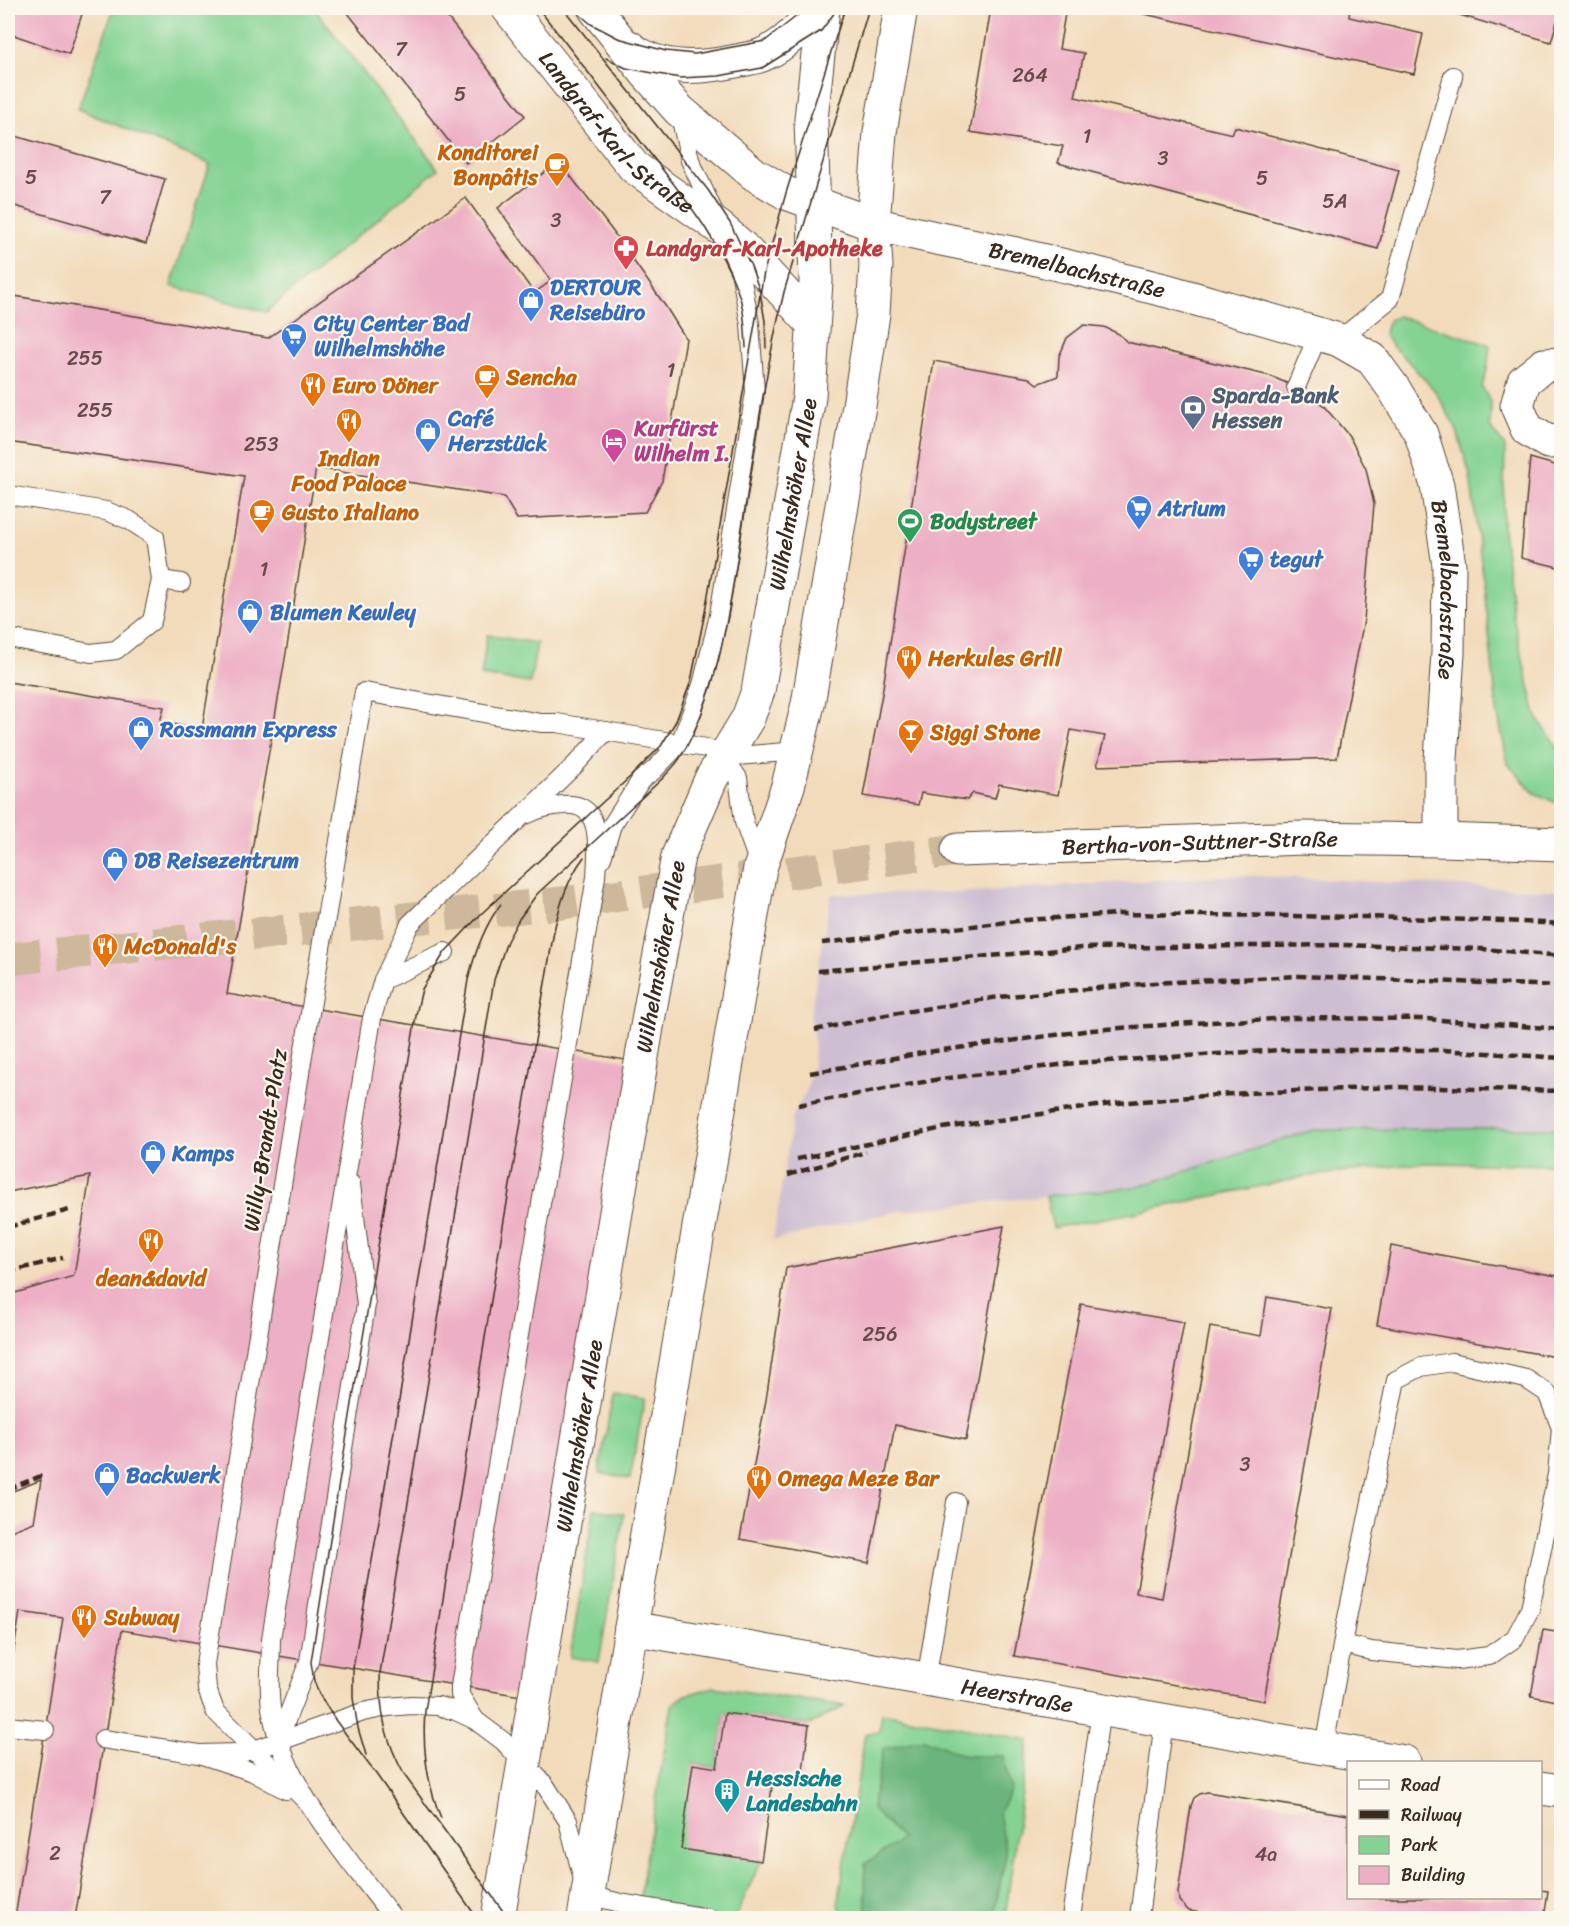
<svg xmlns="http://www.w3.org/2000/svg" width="1569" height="1926" font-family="Sriracha,sans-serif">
  <rect width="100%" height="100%" fill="#fbf7ec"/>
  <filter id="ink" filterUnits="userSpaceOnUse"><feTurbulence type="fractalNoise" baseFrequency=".0167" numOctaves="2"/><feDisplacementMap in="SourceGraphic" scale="12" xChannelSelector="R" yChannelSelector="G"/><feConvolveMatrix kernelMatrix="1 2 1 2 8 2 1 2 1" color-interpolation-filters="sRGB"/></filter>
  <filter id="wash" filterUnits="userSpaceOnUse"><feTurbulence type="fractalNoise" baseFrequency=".008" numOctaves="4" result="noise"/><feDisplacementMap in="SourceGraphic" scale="24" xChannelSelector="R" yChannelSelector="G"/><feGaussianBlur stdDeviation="1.35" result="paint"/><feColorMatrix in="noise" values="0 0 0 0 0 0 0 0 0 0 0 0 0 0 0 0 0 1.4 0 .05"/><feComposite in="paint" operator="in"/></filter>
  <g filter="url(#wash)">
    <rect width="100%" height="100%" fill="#f2dbbb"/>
    <path fill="#cdbed2" d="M1238 875 1561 891V1128L1313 1130 1138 1187 898 1211 773 1240 793 1115 806 1092 813 1063 814 1041 810 1016 831 894 955 893Z"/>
    <g fill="#84d393" stroke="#607e58" stroke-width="1.5">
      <path d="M114 8H314L438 169 266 312 171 286 210 164 78 109Z"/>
      <path d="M1398 316 1490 345 1487 370 1482 387 1491 403 1490 427 1505 446 1503 530 1513 616 1536 716 1561 752V805L1534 793 1508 764 1497 711 1484 585 1470 475 1456 428 1435 391 1406 359 1394 348 1384 335 1389 320Z"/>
      <path d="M487 635 537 643 530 683 481 676Z"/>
      <path d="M1561 1128V1165L1424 1163 1309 1176 1142 1211 1053 1228 1046 1196 1138 1187 1313 1130Z"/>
      <path d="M613 1393 645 1398 630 1479 599 1473Z"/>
      <path d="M594 1509 624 1514 599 1662 570 1657Z"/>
      <path d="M714 1687 845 1706 809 1725 725 1713 717 1768 693 1764 761 1861 735 1918H636L672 1705 686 1695Z"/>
      <path d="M882 1713 1029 1740 1005 1918H845L838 1905 865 1734 879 1731Z"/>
    </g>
    <path fill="#6bb57d" stroke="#53704e" stroke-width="1.5" d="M924 1739 965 1756H1003L1011 1790 999 1812 1006 1855 993 1918H866L865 1864 902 1839 872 1809 883 1749Z"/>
    <g id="blocks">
      <g fill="#edafc5">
        <path d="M11 8H84L69 54 8 33V18Z"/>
        <path d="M344 8H440L525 116 466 163Z"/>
        <path d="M991 8H1066L1059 49 1084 53 1075 97 1232 134 1235 127 1399 170 1378 249 1058 163 1063 146 970 132Z"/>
        <path d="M1127 8H1350L1349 17 1423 34 1414 74 1126 10Z"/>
        <path d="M1436 8H1561L1551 42Z"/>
        <path d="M8 134 165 179 146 244 8 204Z"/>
        <path d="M559 161 614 233 666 307 686 339 662 481 645 512 517 519 504 497 316 468 285 659 227 994 632 1061 527 1697 122 1630 75 1918H15L63 1618 20 1612 10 1674H8V1532L34 1522 41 1480 8 1493V1295L74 1276 90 1176 8 1192V682L164 707 160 722 202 729 244 476 8 442V295L268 338 466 198 534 293 551 281 498 208Z"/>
        <path d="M1084 325 1104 327 1119 334 1127 342 1270 376 1296 387 1323 405 1349 436 1366 469 1374 504 1364 620 1337 758 1097 766 1105 736 1071 730 1058 795 999 784 995 798 973 793 967 800 921 793 918 805 863 796 882 694 934 361 1029 378 1037 384 1058 376 1059 357 1067 338Z"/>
        <path d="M1530 458 1562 467V568L1521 558Z"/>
        <path d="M1004 1226 966 1440 895 1425 869 1563 740 1539 766 1400 786 1268Z"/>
        <path d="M1391 1246 1562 1277V1358L1377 1325Z"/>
        <path d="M1267 1297 1332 1309 1264 1701 1014 1656 1081 1304 1184 1322 1136 1593 1162 1598 1210 1327 1261 1336Z"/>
        <path d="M1543 1630 1562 1633V1702L1531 1696Z"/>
        <path d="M725 1713 809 1725 802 1778 774 1774 761 1861 681 1849 693 1764 717 1768Z"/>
        <path d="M1207 1792 1348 1815V1898H1540V1890L1548 1891 1544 1918H1233L1189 1911 1179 1901 1178 1893 1191 1806 1194 1798 1200 1794Z"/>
      </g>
    </g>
  </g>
  <g filter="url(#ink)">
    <use href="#blocks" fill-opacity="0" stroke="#564536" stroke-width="1.5"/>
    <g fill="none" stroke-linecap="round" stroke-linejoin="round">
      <path stroke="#cdb89c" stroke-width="33" stroke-dasharray="33 16" stroke-linecap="butt" d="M8 959 562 903 958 850"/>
      <g stroke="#564536" stroke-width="20">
        <g id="lane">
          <path d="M1339 340 1390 299 1453 76"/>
          <path d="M1296 387 1318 335"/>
          <path d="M8 495 106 511 129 520 155 537 161 580 152 621 116 650 91 653 8 638"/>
          <path d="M161 580 181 583"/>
          <path d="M724 757 798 751"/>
          <path d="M602 858 612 825 641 780 654 770 680 743 702 685 719 615 755 392 750 324 740 270 690 160 680 115"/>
          <path d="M383 980 445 952"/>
          <path d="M926 1680 956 1502"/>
          <path d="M475 1720 460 1695V1686L596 877C597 850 605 801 563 805 551 806 539 808 528 814"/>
          <path d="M8 1726 45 1730"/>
          <path d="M103 1739 199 1754 253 1772 286 1790"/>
          <path d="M278 1741 309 1661 366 1305 351 1184"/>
          <path d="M1324 1748 1346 1623 1396 1380 1421 1367 1452 1362 1526 1379 1547 1393 1561 1428 1557 1474 1530 1609 1515 1638 1489 1656 1457 1660 1371 1651 1343 1644"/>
          <path d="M199 1754 238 1753 254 1750 363 1712 388 1707 412 1705 438 1706 456 1711 475 1720 503 1741 545 1785 568 1821 587 1895 621 1903 709 1918"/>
          <path d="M306 1801 215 1711 207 1689 205 1664 302 1061 364 692 541 723H557L706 748 724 757 738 778 744 822 759 864"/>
          <path d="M393 1918C347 1856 283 1787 271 1708 268 1685 271 1662 271 1639L372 1018 383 980 410 924 575 765 606 731"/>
          <path d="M1071 1918 1101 1710"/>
          <path d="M1139 1918 1164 1721"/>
        </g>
      </g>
      <g stroke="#564536" stroke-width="35">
        <g id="street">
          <path d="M1562 364 1544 365 1524 381 1517 406 1527 429 1548 442 1562 441"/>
          <path id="s1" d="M631 1628 1404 1762"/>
          <path d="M1540 1788 1562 1791"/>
        </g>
      </g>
      <g stroke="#564536" stroke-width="35">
        <g id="secondary">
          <path id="s2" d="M508 8 634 167 720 228 742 247 812 323"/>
          <path id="s3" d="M594 8 646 73 679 110 754 174 786 193 873 224 936 238 1016 254 1168 291 1339 340 1372 359 1394 389 1421 434 1437 485 1449 565 1448 653 1441 759V840"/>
          <path d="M629 47C660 73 705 68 741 60 749 58 757 58 764 54 784 46 804 25 816 8"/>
          <path id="s4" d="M958 850 1303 838 1441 840 1562 844"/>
          <path id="s5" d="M498 1918 649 1015 678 856 711 779 748 718 758 691 776 589 809 397 816 281 811 119 823 8"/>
          <path d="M584 1918 631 1628 760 868 788 786 808 704 859 406 873 314 876 265 873 224 880 132 901 8"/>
        </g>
      </g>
      <use href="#lane" stroke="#fff" stroke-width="18"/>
      <use href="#street" stroke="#fff" stroke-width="33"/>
      <use href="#secondary" stroke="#fff" stroke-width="33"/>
      <g stroke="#3b2a1e" stroke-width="1.5">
        <path d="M538 8C572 51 605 94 638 138 676 188 720 237 740 298 745 314 745 331 746 348"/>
        <path d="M563 8 708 190 730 223 751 266 760 292 765 321 766 348"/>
        <path d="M572 8 591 24 618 38 666 51 695 54 765 41 807 8"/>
        <path d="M606 58 626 68 680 78 719 76 762 68 821 31 838 8"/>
        <path d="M366 1755 358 1728 353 1698V1668L383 1498 468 980C475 952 484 926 501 904"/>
        <path d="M441 1818C427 1784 422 1749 425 1711L503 1226 554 931C560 904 567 880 584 857"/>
        <path d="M477 1918 376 1774 336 1721 319 1694 314 1681 311 1662 337 1495 417 1010 422 989 445 952 482 913 630 777 661 746 676 721 691 681 705 612 764 272 786 193 845 8"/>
        <path d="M508 1918 405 1776C385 1740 380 1714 380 1673L494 980 507 941 519 919 537 894 663 778C668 772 676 765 680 758 721 691 731 597 743 521 755 445 766 368 784 292L869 8"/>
      </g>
      <g stroke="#3b2a1e" stroke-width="4.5" stroke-dasharray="9 4.5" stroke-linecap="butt">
        <path d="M822 943 1026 920 1118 914 1367 917 1504 921 1562 924"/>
        <path d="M818 971 1081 948 1340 945 1482 949 1562 956"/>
        <path d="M815 1030 886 1015 999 997 1153 983 1299 976 1562 986"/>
        <path d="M810 1073 928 1052 1092 1030 1192 1023 1294 1018 1426 1019 1562 1029"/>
        <path d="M798 1105 940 1079 1076 1063 1281 1050H1442L1562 1058"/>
        <path d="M797 1159 943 1128 1118 1103 1190 1097 1246 1093 1396 1087 1562 1091"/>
        <path d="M788 1175 866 1152"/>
        <path d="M8 1227 69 1210"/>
        <path d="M8 1272 63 1258"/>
        <path d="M8 1489 44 1475"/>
      </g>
    </g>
  </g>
  <defs>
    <g id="cafe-pin" transform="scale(1.35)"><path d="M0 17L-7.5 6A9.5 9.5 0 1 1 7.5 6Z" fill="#e8710a" stroke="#fbf7ec"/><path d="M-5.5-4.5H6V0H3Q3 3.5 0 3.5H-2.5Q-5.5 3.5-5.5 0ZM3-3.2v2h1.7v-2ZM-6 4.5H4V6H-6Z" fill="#fff"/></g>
    <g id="pharmacy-pin" transform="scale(1.35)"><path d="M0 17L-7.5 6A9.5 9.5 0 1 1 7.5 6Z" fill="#e0444e" stroke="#fbf7ec"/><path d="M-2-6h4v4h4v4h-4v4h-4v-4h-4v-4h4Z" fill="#fff"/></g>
    <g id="shop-pin" transform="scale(1.35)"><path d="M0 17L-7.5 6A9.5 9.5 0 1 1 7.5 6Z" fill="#3f7fe0" stroke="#fbf7ec"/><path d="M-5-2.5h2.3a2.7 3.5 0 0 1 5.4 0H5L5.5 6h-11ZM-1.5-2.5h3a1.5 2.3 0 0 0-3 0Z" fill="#fff"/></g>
    <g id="supermarket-pin" transform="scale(1.35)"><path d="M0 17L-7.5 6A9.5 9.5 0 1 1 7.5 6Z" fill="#3f7fe0" stroke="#fbf7ec"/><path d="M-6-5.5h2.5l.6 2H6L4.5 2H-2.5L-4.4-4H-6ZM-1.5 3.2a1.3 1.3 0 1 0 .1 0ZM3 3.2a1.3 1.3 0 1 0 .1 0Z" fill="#fff"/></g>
    <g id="restaurant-pin" transform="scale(1.35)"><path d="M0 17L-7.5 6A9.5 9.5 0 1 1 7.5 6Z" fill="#e8710a" stroke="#fbf7ec"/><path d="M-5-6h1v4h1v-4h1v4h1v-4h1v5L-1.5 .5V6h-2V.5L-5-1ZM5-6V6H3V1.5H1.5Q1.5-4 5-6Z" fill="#fff"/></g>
    <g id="bank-pin" transform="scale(1.35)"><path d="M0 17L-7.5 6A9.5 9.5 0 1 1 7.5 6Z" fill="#5c6f8a" stroke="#fbf7ec"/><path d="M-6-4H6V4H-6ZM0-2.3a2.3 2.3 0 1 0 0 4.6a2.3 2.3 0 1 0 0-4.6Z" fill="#fff"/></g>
    <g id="hotel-pin" transform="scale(1.35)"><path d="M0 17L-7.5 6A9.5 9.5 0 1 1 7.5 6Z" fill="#d1479c" stroke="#fbf7ec"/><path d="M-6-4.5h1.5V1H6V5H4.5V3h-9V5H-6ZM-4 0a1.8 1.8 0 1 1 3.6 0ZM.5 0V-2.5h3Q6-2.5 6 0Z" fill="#fff"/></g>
    <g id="stadium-pin" transform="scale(1.35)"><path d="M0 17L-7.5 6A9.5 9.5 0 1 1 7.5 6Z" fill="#2e9e5b" stroke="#fbf7ec"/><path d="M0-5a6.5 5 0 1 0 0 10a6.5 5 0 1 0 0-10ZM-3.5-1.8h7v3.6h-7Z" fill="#fff"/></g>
    <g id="bar-pin" transform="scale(1.35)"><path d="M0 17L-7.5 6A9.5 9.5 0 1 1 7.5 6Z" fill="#e8710a" stroke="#fbf7ec"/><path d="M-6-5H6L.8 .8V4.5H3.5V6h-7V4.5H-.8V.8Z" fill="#fff"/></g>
    <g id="building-pin" transform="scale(1.35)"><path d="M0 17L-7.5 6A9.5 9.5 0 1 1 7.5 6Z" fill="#0f9aa8" stroke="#fbf7ec"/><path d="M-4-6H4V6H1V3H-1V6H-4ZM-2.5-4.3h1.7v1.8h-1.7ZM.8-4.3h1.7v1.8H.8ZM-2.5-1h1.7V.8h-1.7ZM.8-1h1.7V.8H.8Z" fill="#fff"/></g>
  </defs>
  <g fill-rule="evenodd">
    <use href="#cafe-pin" x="557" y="165"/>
    <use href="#pharmacy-pin" x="626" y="248"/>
    <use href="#shop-pin" x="531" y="300"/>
    <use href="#supermarket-pin" x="294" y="336"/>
    <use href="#cafe-pin" x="487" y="377"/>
    <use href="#restaurant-pin" x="313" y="385"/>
    <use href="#bank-pin" x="1193" y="408"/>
    <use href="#restaurant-pin" x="349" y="421"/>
    <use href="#shop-pin" x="428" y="431"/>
    <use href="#hotel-pin" x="614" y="441"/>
    <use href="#supermarket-pin" x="1139" y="508"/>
    <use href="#cafe-pin" x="262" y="512"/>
    <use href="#stadium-pin" x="910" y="521"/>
    <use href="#supermarket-pin" x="1251" y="559"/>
    <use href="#shop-pin" x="250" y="612"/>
    <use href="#restaurant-pin" x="909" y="658"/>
    <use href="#shop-pin" x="141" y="729"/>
    <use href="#bar-pin" x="911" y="732"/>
    <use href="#shop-pin" x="115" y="860"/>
    <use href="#restaurant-pin" x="105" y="946"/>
    <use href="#shop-pin" x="153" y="1153"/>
    <use href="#restaurant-pin" x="151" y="1241"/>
    <use href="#shop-pin" x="107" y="1475"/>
    <use href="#restaurant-pin" x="759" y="1478"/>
    <use href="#restaurant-pin" x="84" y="1617"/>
    <use href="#building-pin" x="727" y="1791"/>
  </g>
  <g text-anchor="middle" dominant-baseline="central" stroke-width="4.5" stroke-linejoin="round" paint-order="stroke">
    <g font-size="20" fill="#684b48">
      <text x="401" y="49">7</text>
      <text x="1030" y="75">264</text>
      <text x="460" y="94">5</text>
      <text x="1087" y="136">1</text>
      <text x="1163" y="158">3</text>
      <text x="31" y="177">5</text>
      <text x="1262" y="178">5</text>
      <text x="105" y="197">7</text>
      <text x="1335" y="201">5A</text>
      <text x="556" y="220">3</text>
      <text x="85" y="358">255</text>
      <text x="671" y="370">1</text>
      <text x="95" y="410">255</text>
      <text x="261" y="444">253</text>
      <text x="264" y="569">1</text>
      <text x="880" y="1334">256</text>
      <text x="1245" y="1464">3</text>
      <text x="55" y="1853">2</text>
      <text x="1266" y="1854">4a</text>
    </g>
    <g font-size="22" fill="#3b2a1e" stroke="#fbf7ec">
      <text stroke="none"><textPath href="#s2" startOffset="166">Landgraf-Karl-Straße</textPath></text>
      <text stroke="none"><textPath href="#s3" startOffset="570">Bremelbachstraße</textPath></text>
      <text stroke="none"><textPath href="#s5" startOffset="1461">Wilhelmshöher Allee</textPath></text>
      <text stroke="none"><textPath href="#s3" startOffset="1128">Bremelbachstraße</textPath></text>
      <text stroke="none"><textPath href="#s4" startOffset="242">Bertha-von-Suttner-Straße</textPath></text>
      <text stroke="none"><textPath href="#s5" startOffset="975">Wilhelmshöher Allee</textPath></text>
      <text transform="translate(265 1140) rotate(-81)">Willy-Brandt-Platz</text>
      <text stroke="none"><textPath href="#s5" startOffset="489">Wilhelmshöher Allee</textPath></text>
      <text stroke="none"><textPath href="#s1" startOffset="392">Heerstraße</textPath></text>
    </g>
    <g font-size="22" font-weight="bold" fill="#c56008" stroke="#fbf7ec" text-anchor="start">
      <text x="538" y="152" text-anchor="end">Konditorei<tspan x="538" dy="25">Bonpâtis</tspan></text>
      <text x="506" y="377">Sencha</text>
      <text x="332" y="385">Euro Döner</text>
      <text x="349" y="458" text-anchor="middle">Indian<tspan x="349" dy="25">Food Palace</tspan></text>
      <text x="282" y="512">Gusto Italiano</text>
      <text x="928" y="658">Herkules Grill</text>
      <text x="930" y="732">Siggi Stone</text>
      <text x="124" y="946">McDonald's</text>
      <text x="151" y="1278" text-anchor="middle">dean&amp;david</text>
      <text x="778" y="1478">Omega Meze Bar</text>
      <text x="104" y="1617">Subway</text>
    </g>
    <g font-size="22" font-weight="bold" fill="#be3a42" stroke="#fbf7ec" text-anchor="start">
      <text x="646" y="248">Landgraf-Karl-Apotheke</text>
    </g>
    <g font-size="22" font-weight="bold" fill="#366cbe" stroke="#fbf7ec" text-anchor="start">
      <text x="550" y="287">DERTOUR<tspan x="550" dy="25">Reisebüro</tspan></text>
      <text x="314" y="323">City Center Bad<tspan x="314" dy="25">Wilhelmshöhe</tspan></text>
      <text x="448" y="418">Café<tspan x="448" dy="25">Herzstück</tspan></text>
      <text x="1158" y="508">Atrium</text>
      <text x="1270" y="559">tegut</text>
      <text x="270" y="612">Blumen Kewley</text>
      <text x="160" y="729">Rossmann Express</text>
      <text x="134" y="860">DB Reisezentrum</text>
      <text x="172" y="1153">Kamps</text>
      <text x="126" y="1475">Backwerk</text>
    </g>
    <g font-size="22" font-weight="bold" fill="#4e5e75" stroke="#fbf7ec" text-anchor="start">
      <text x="1212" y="395">Sparda-Bank<tspan x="1212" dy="25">Hessen</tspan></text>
    </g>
    <g font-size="22" font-weight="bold" fill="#b23c85" stroke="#fbf7ec" text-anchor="start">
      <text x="634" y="428">Kurfürst<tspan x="634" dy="25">Wilhelm I.</tspan></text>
    </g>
    <g font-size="22" font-weight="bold" fill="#27864d" stroke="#fbf7ec" text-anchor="start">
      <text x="930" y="521">Bodystreet</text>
    </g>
    <g font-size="22" font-weight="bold" fill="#0d838f" stroke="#fbf7ec" text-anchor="start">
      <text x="746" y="1778">Hessische<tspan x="746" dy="25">Landesbahn</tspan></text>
    </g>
  </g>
  <rect width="1569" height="1926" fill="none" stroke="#fbf7ec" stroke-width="30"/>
  <rect x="1347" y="1761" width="195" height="138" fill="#fbf7ec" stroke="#aea59a" stroke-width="1.5"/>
  <rect x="1359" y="1780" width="30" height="9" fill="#ffffff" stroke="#aea59a" stroke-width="1.5"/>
  <text x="1401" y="1791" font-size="18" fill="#3b2a1e">Road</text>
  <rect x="1359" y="1810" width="30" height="9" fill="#3b2a1e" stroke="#aea59a" stroke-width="1.5"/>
  <text x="1401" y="1821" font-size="18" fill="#3b2a1e">Railway</text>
  <rect x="1359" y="1836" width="30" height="18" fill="#84d393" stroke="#aea59a" stroke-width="1.5"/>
  <text x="1401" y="1851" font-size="18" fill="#3b2a1e">Park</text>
  <rect x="1359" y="1866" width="30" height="18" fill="#edafc5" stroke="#aea59a" stroke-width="1.5"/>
  <text x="1401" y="1881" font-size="18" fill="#3b2a1e">Building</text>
</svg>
